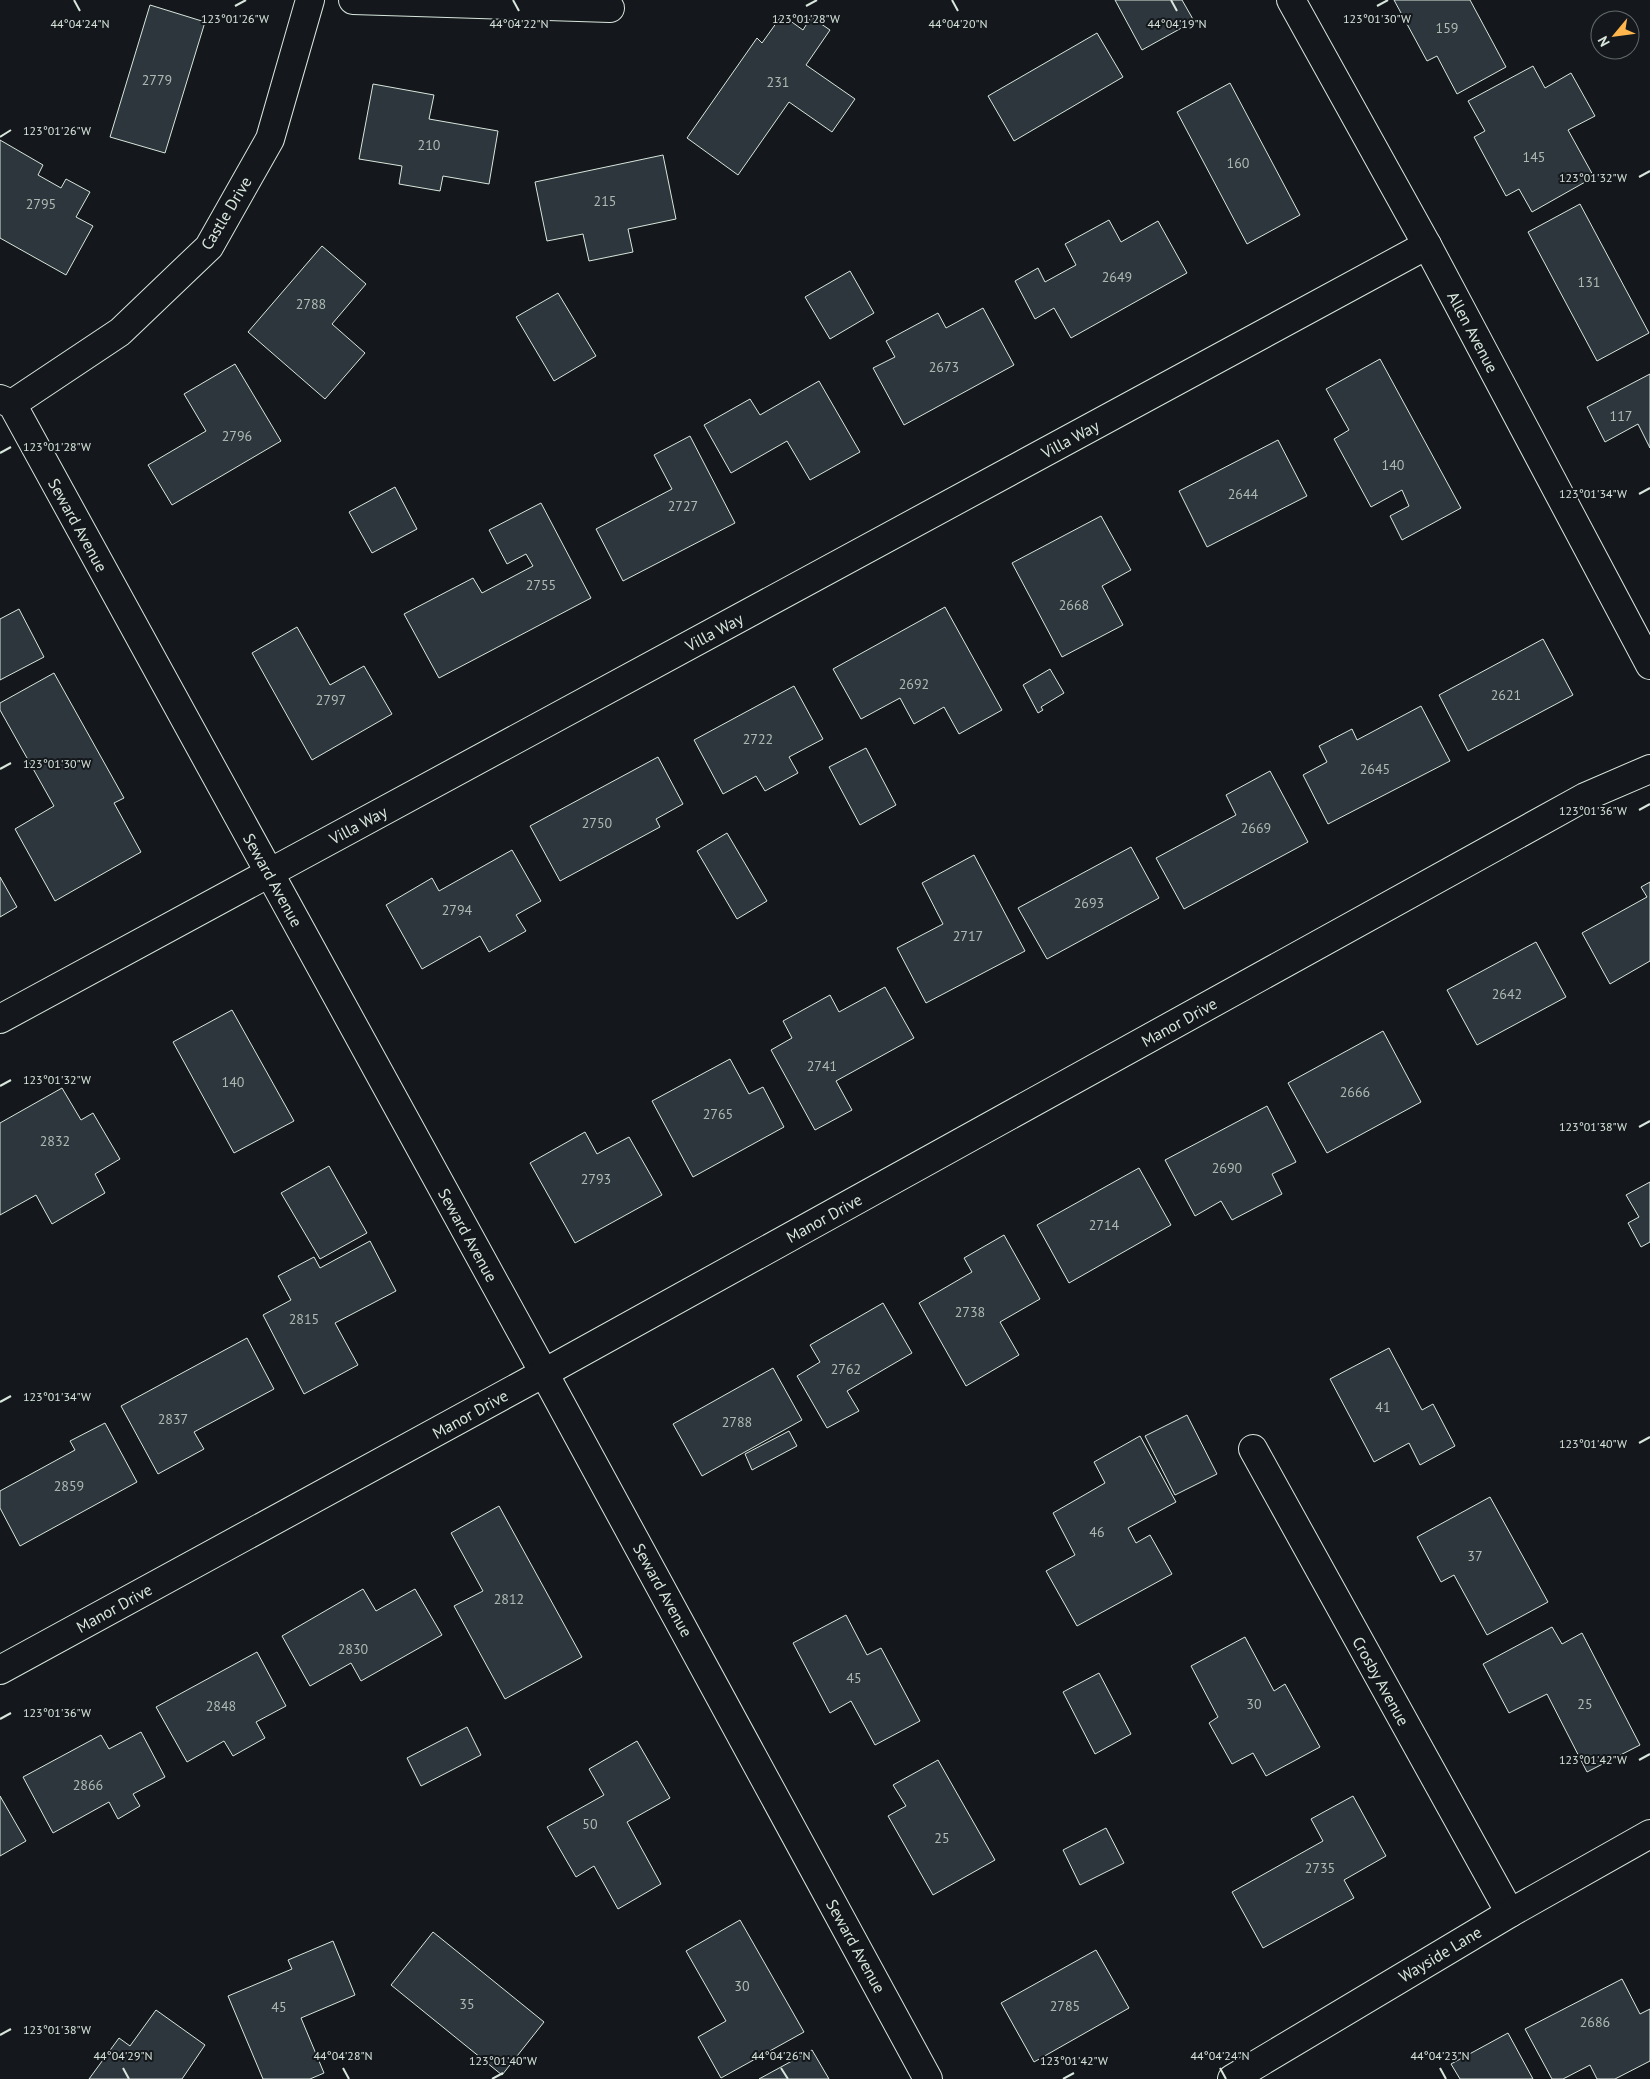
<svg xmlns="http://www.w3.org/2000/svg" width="1650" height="2079" font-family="'PT Sans',sans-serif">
  <rect width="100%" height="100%" fill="#14181c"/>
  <g fill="#2c363c" stroke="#d8e6dc">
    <path d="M1115 0H1182L1194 21 1142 50Z"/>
    <path d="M1394 0H1470L1506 67 1457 94 1437 56 1427 61Z"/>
    <path d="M150 5 205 22 165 153 110 137Z"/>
    <path d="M782 15 803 30 811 17 830 30 806 65 855 99 832 132 789 102 738 175 687 138 757 38 762 43Z"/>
    <path d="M1097 33 1123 77 1014 141 988 96Z"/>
    <path d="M1533 66 1545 88 1571 73 1595 116 1568 130 1594 177 1532 212 1519 189 1506 196 1474 137 1485 131 1468 101Z"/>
    <path d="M1230 83 1300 215 1247 244 1177 112Z"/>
    <path d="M373 84 434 95 429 119 498 131 489 184 443 176 440 191 399 184 402 166 359 159Z"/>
    <path d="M0 140 43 165 38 175 61 188 66 179 90 192 76 217 93 226 66 275 0 238Z"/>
    <path d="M663 155 676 219 628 229 633 252 589 261 583 234 547 241 535 182Z"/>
    <path d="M1580 204 1649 333 1597 361 1528 232Z"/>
    <path d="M1109 220 1121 242 1158 221 1187 273 1071 338 1054 308 1035 319 1015 281 1038 268 1045 282 1076 265 1065 244Z"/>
    <path d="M322 246 366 284 332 324 365 353 325 399 248 332Z"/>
    <path d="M850 271 874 313 830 339 805 297Z"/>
    <path d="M558 293 596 356 554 381 516 317Z"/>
    <path d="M983 308 1014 365 904 425 873 368 895 357 886 341 938 313 946 328Z"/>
    <path d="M1380 359 1461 508 1402 540 1390 516 1409 506 1402 490 1371 507 1334 439 1349 430 1326 389Z"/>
    <path d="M235 364 281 441 172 505 148 465 206 431 184 394Z"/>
    <path d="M1650 374V448L1638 424 1605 442 1587 407Z"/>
    <path d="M819 381 860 452 810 480 787 441 731 473 704 425 750 399 760 415Z"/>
    <path d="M690 436 735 523 623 581 596 529 672 489 654 455Z"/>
    <path d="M1278 440 1307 496 1207 547 1179 491Z"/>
    <path d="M395 487 417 529 372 553 349 512Z"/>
    <path d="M541 503 591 598 439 678 404 614 473 578 482 593 533 566 526 554 507 564 489 530Z"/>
    <path d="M1101 516 1131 570 1102 586 1123 625 1062 657 1012 563Z"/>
    <path d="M945 607 1002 710 959 734 944 707 914 724 900 698 861 719 833 669Z"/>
    <path d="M19 609 44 657 0 680V619Z"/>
    <path d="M297 627 330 685 364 666 392 714 312 760 252 653Z"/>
    <path d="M1543 639 1573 695 1468 751 1439 695Z"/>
    <path d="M1050 669 1064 693 1041 707 1043 710 1038 713 1023 685Z"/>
    <path d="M54 673 124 798 114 803 141 852 55 901 15 829 54 806 0 710V703Z"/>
    <path d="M794 686 823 739 789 757 798 773 765 791 756 776 723 794 694 740Z"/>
    <path d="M1421 706 1450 761 1328 824 1303 775 1327 762 1319 746 1352 729 1357 740Z"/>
    <path d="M866 748 896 805 860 825 829 767Z"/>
    <path d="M658 757 683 804 656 819 660 827 560 881 530 826Z"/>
    <path d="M1270 771 1308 842 1184 909 1156 858 1236 815 1226 795Z"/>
    <path d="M727 833 767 901 737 919 697 851Z"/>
    <path d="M1131 847 1159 898 1047 959 1018 908Z"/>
    <path d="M512 850 541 901 516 915 526 931 489 952 480 936 422 969 386 905 432 878 439 891Z"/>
    <path d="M974 855 1025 951 926 1003 897 948 943 924 922 883Z"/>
    <path d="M0 877 17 907 0 917Z"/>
    <path d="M1650 882V961L1610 984 1582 933 1647 897 1641 887Z"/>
    <path d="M1536 942 1566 997 1477 1045 1447 990Z"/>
    <path d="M885 987 914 1038 836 1081 852 1110 815 1130 771 1050 792 1038 783 1021 830 995 839 1012Z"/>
    <path d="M232 1010 294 1121 234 1153 173 1042Z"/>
    <path d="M1383 1031 1421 1102 1327 1153 1288 1083Z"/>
    <path d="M730 1059 749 1094 763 1087 784 1127 693 1177 652 1101Z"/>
    <path d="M62 1088 81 1120 93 1113 120 1159 95 1174 105 1193 52 1224 36 1195 0 1215V1123Z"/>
    <path d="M1267 1106 1296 1162 1272 1174 1282 1194 1232 1220 1221 1201 1195 1216 1165 1160Z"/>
    <path d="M585 1132 597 1154 629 1137 662 1195 575 1243 530 1163Z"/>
    <path d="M329 1166 367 1233 320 1259 281 1193Z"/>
    <path d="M1139 1168 1171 1225 1069 1283 1037 1225Z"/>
    <path d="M1650 1182V1242L1641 1247 1628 1223 1639 1217 1626 1195Z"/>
    <path d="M1004 1235 1040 1299 1000 1322 1019 1355 966 1386 919 1303 972 1272 964 1258Z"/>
    <path d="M370 1241 396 1291 335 1323 358 1365 304 1394 263 1315 291 1300 278 1276 314 1257 320 1268Z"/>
    <path d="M883 1303 912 1353 847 1391 859 1411 827 1428 797 1376 820 1362 810 1345Z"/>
    <path d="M247 1338 274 1389 194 1432 204 1449 158 1474 121 1406Z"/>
    <path d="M1389 1348 1422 1410 1433 1404 1455 1446 1420 1465 1409 1443 1374 1462 1330 1379Z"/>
    <path d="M773 1368 802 1420 702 1476 673 1424Z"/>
    <path d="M1187 1415 1217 1474 1175 1495 1145 1436Z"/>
    <path d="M105 1423 137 1482 20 1546 0 1508V1491L75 1450 70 1441Z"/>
    <path d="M789 1431 797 1446 752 1470 745 1454Z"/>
    <path d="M1140 1436 1176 1502 1128 1528 1136 1543 1150 1535 1172 1574 1077 1626 1046 1571 1075 1555 1053 1513 1105 1483 1094 1462Z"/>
    <path d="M1490 1497 1548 1602 1487 1635 1454 1575 1441 1582 1417 1537Z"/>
    <path d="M499 1506 582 1657 505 1699 454 1606 483 1591 451 1533Z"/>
    <path d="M363 1589 376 1611 415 1589 442 1635 361 1681 351 1663 310 1686 282 1636Z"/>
    <path d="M846 1615 867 1655 881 1648 920 1721 875 1745 851 1701 830 1713 793 1643Z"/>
    <path d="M1552 1627 1562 1644 1582 1633 1640 1745 1587 1772 1547 1694 1509 1713 1483 1664Z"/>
    <path d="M1245 1637 1274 1691 1285 1684 1320 1747 1266 1776 1253 1753 1232 1764 1209 1723 1218 1717 1191 1666Z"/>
    <path d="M257 1652 286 1706 256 1722 265 1738 233 1756 224 1741 187 1762 156 1707Z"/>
    <path d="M1099 1673 1131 1734 1095 1754 1063 1692Z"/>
    <path d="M467 1727 481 1755 421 1786 407 1758Z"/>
    <path d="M141 1732 165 1777 133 1794 140 1806 118 1819 109 1802 53 1833 23 1777 101 1735 109 1749Z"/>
    <path d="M637 1741 670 1798 627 1822 661 1884 618 1909 594 1866 576 1877 547 1827 604 1795 589 1769Z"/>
    <path d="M938 1760 995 1860 933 1895 888 1816 906 1806 893 1785Z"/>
    <path d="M0 1796 26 1841 0 1856Z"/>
    <path d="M1353 1796 1386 1856 1344 1880 1354 1898 1263 1948 1232 1892 1323 1841 1311 1819Z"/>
    <path d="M1106 1828 1124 1863 1080 1885 1063 1850Z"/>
    <path d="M740 1920 804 2032 721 2078 698 2037 726 2021 686 1951Z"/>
    <path d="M433 1932 544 2022 502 2075 391 1985Z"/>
    <path d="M333 1941 355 1995 301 2018 324 2073 310 2079H263L228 1996 292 1969 288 1960Z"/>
    <path d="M1096 1950 1129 2008 1034 2062 1001 2003Z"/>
    <path d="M1622 1979 1640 2014 1650 2009V2061L1615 2079H1597L1590 2065 1563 2079H1552L1525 2029Z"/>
    <path d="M156 2010 205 2045 182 2079H89L119 2038 130 2046Z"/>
    <path d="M1508 2033 1533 2079H1460L1451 2064Z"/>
    <path d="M812 2050 829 2079H759Z"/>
  </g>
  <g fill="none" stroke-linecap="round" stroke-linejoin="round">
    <g stroke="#d8e6dc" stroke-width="30">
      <g id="minor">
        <path d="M353 0 610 8"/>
        <path d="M1291 0 1427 245 1650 665"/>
        <path d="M0 399 12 404 544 1373 928 2079"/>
        <path d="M12 404 120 332 209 247 270 139 310 0"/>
        <path d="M0 1019 1427 245"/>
        <path d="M1253 1449 1510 1913"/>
        <path d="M0 1670 544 1373 1585 797 1650 769"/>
        <path d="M1232 2079 1510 1913 1650 1834"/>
      </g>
    </g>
    <use href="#minor" stroke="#14181c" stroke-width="28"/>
  </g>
  <path fill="none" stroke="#d8e6dc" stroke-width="2" d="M74 0 80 11M513 0 519 11M952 0 958 11M1171 0 1177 11M235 6 246 0M806 6 817 0M1377 6 1388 0M0 137 11 130M1639 177 1650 171M0 453 11 447M1639 494 1650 488M0 769 11 763M1639 810 1650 804M0 1086 11 1080M1639 1127 1650 1121M0 1402 11 1396M1639 1443 1650 1437M0 1719 11 1713M1639 1760 1650 1754M0 2035 11 2029M123 2068 129 2079M343 2068 349 2079M781 2068 788 2079M1220 2068 1226 2079M1440 2068 1446 2079M492 2079 503 2073M1063 2079 1074 2073"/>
  <g text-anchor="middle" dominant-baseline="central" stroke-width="4" stroke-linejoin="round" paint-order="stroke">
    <g font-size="14" fill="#adbab4">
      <text x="1447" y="28">159</text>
      <text x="157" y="80">2779</text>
      <text x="778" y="82">231</text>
      <text x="429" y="145">210</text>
      <text x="1534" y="157">145</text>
      <text x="1238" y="163">160</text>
      <text x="605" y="201">215</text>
      <text x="41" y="204">2795</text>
      <text x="1117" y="277">2649</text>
      <text x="1589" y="282">131</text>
      <text x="311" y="304">2788</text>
      <text x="944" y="367">2673</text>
      <text x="1621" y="416">117</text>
      <text x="237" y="436">2796</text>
      <text x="1393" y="465">140</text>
      <text x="1243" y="494">2644</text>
      <text x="683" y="506">2727</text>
      <text x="541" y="585">2755</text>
      <text x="1074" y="605">2668</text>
      <text x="914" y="684">2692</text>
      <text x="1506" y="695">2621</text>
      <text x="331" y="700">2797</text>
      <text x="758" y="739">2722</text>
      <text x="1375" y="769">2645</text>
      <text x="597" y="823">2750</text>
      <text x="1256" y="828">2669</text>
      <text x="1089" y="903">2693</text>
      <text x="457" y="910">2794</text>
      <text x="968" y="936">2717</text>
      <text x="1507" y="994">2642</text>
      <text x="822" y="1066">2741</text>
      <text x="233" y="1082">140</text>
      <text x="1355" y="1092">2666</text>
      <text x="718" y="1114">2765</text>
      <text x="55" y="1141">2832</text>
      <text x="1227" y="1168">2690</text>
      <text x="596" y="1179">2793</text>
      <text x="1104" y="1225">2714</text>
      <text x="970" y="1312">2738</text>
      <text x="304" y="1319">2815</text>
      <text x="846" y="1369">2762</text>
      <text x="1383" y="1407">41</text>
      <text x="173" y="1419">2837</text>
      <text x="737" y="1422">2788</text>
      <text x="69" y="1486">2859</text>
      <text x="1097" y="1532">46</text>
      <text x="1475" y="1556">37</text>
      <text x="509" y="1599">2812</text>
      <text x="353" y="1649">2830</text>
      <text x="854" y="1678">45</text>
      <text x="1254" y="1704">30</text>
      <text x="1585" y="1704">25</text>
      <text x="221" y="1706">2848</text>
      <text x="88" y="1785">2866</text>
      <text x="590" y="1824">50</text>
      <text x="942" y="1838">25</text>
      <text x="1320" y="1868">2735</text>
      <text x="742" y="1986">30</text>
      <text x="467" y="2004">35</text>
      <text x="1065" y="2006">2785</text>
      <text x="279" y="2007">45</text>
      <text x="1595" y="2022">2686</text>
    </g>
    <g font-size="16" fill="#d8e6dc" stroke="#14181c">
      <text transform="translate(226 213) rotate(-59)">Castle Drive</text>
      <text transform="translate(1473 332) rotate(62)">Allen Avenue</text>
      <text transform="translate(1070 439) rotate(-28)">Villa Way</text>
      <text transform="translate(78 525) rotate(61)">Seward Avenue</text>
      <text transform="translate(714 632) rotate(-28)">Villa Way</text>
      <text transform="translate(358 825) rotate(-28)">Villa Way</text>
      <text transform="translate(273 880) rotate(61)">Seward Avenue</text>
      <text transform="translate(1179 1022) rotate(-29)">Manor Drive</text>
      <text transform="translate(824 1218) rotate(-29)">Manor Drive</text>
      <text transform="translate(468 1235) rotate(61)">Seward Avenue</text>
      <text transform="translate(470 1414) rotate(-29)">Manor Drive</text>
      <text transform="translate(663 1590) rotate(61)">Seward Avenue</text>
      <text transform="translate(114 1608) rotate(-29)">Manor Drive</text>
      <text transform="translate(1381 1681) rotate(61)">Crosby Avenue</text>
      <text transform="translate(856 1946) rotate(61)">Seward Avenue</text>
      <text transform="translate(1440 1954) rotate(-31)">Wayside Lane</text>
    </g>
  </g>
  <g font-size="12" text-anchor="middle" fill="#d8e6dc" stroke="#14181c" stroke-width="4" stroke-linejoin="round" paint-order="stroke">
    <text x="806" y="23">123°01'28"W</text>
    <text x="1377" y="23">123°01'30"W</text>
    <text x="235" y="23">123°01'26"W</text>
    <text x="80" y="28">44°04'24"N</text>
    <text x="519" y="28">44°04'22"N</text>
    <text x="958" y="28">44°04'20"N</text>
    <text x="1177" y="28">44°04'19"N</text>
    <text x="57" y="135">123°01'26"W</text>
    <text x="1593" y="182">123°01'32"W</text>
    <text x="57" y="451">123°01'28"W</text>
    <text x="1593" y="498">123°01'34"W</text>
    <text x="57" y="768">123°01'30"W</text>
    <text x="1593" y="815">123°01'36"W</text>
    <text x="57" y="1084">123°01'32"W</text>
    <text x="1593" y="1131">123°01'38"W</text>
    <text x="57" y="1401">123°01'34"W</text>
    <text x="1593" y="1448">123°01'40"W</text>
    <text x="57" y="1717">123°01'36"W</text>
    <text x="1593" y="1764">123°01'42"W</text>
    <text x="57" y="2034">123°01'38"W</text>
    <text x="123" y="2060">44°04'29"N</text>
    <text x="343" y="2060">44°04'28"N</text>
    <text x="781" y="2060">44°04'26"N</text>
    <text x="1220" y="2060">44°04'24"N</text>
    <text x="1440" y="2060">44°04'23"N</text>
    <text x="503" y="2065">123°01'40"W</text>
    <text x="1074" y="2065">123°01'42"W</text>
  </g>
  <g transform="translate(1615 35) rotate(241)"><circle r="24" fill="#14181c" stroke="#626a69"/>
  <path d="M0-4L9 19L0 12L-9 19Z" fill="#ffb74d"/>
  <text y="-8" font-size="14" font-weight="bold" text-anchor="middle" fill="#d8e6dc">N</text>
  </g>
</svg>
